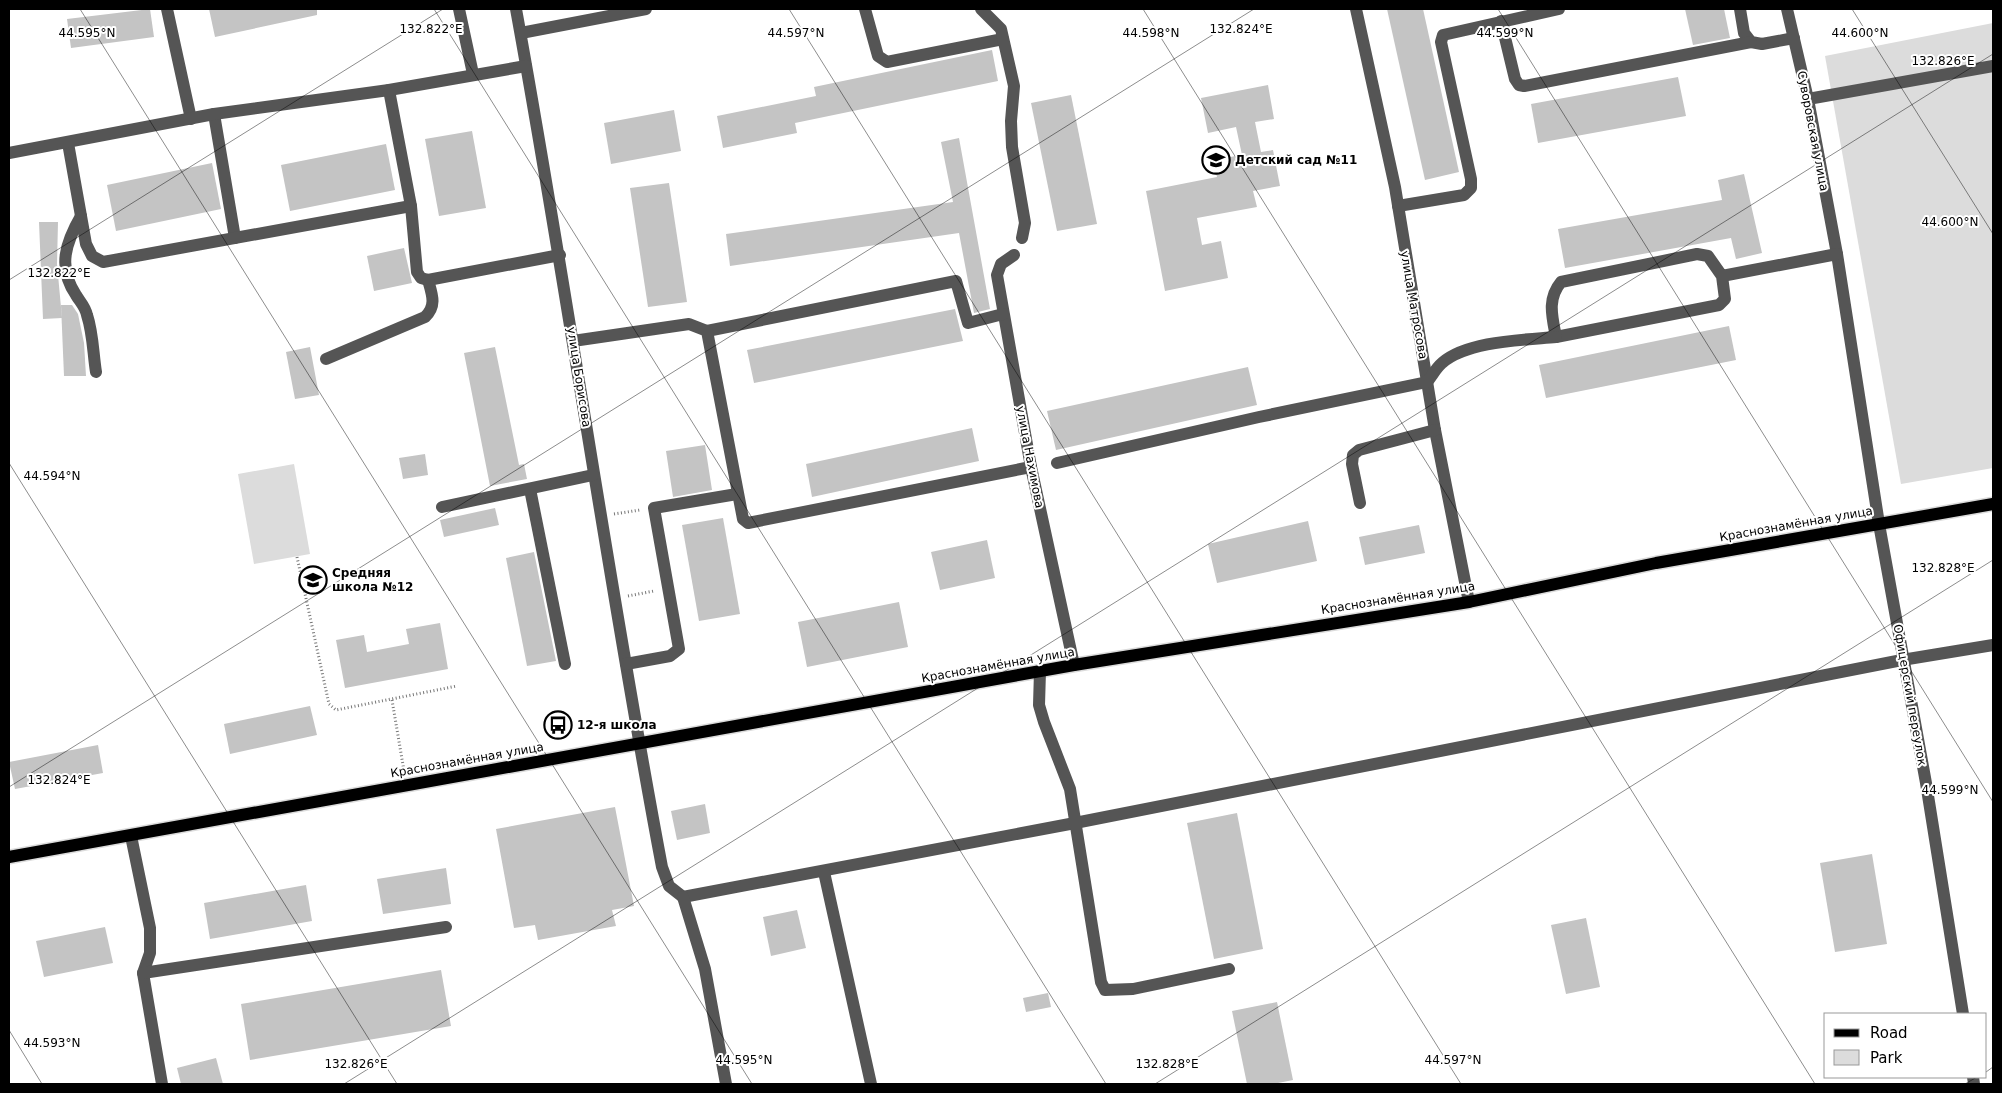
<svg xmlns="http://www.w3.org/2000/svg" width="2002" height="1093" font-family="'DejaVu Sans',sans-serif">
  <rect width="100%" height="100%" fill="#fff"/>
  <g fill="#dcdcdc">
    <path d="M1993 23V468L1901 484 1825 56Z"/>
    <path d="M294 464 310 554 254 564 238 474Z"/>
  </g>
  <g fill="#c4c4c4">
    <path d="M150 9 154 37 71 48 67 19Z"/>
    <path d="M209 9H317V15L215 37Z"/>
    <path d="M1387 9H1423L1459 172 1425 180Z"/>
    <path d="M1685 9H1724L1730 38 1693 45Z"/>
    <path d="M992 50 998 81 795 123 797 133 723 148 717 116 816 96 814 87Z"/>
    <path d="M1678 77 1686 116 1538 143 1531 104Z"/>
    <path d="M1268 85 1274 119 1255 122 1261 152 1273 150 1280 186 1253 191 1257 207 1197 218 1202 245 1221 241 1228 278 1165 291 1146 191 1217 177 1213 160 1242 155 1236 127 1208 133 1201 98Z"/>
    <path d="M1071 95 1097 224 1057 231 1031 103Z"/>
    <path d="M674 110 681 151 611 164 604 123Z"/>
    <path d="M472 131 486 208 439 216 425 139Z"/>
    <path d="M959 138 990 309 974 313 959 233 730 266 726 234 953 202 941 142Z"/>
    <path d="M386 144 395 190 290 211 281 165Z"/>
    <path d="M212 163 221 209 116 231 107 185Z"/>
    <path d="M1744 174 1762 253 1736 259 1731 238 1565 268 1558 229 1722 200 1718 180Z"/>
    <path d="M669 183 687 302 648 307 630 188Z"/>
    <path d="M39 222H58L57 264 62 318 43 319Z"/>
    <path d="M404 248 412 283 374 291 367 256Z"/>
    <path d="M61 305H72L78 314 84 343 86 376H64Z"/>
    <path d="M955 309 963 341 754 383 747 350Z"/>
    <path d="M1729 326 1736 360 1546 398 1539 365Z"/>
    <path d="M310 347 319 395 295 399 286 352Z"/>
    <path d="M495 347 519 465 524 464 527 479 490 486 464 353Z"/>
    <path d="M1248 367 1257 405 1056 450 1047 411Z"/>
    <path d="M972 428 979 461 812 497 806 464Z"/>
    <path d="M705 445 712 490 673 497 666 451Z"/>
    <path d="M425 454 428 475 403 479 399 458Z"/>
    <path d="M495 508 499 525 444 537 440 520Z"/>
    <path d="M723 518 740 614 699 621 682 525Z"/>
    <path d="M1308 521 1317 561 1217 583 1208 544Z"/>
    <path d="M1419 525 1425 553 1365 565 1359 537Z"/>
    <path d="M987 540 995 578 940 590 931 552Z"/>
    <path d="M534 552 556 661 527 666 506 558Z"/>
    <path d="M899 602 908 647 807 667 798 622Z"/>
    <path d="M440 623 448 669 345 688 336 640 364 635 367 652 409 644 406 629Z"/>
    <path d="M310 706 317 735 230 754 224 724Z"/>
    <path d="M98 745 103 773 15 789 9 762Z"/>
    <path d="M705 804 710 833 677 840 671 811Z"/>
    <path d="M615 807 634 906 612 910 616 926 538 940 535 925 514 928 496 829Z"/>
    <path d="M1237 813 1263 949 1214 959 1187 823Z"/>
    <path d="M1872 854 1887 944 1835 952 1820 863Z"/>
    <path d="M446 868 451 904 383 914 377 879Z"/>
    <path d="M306 885 312 921 210 939 204 903Z"/>
    <path d="M797 910 806 948 771 956 763 917Z"/>
    <path d="M1586 918 1600 987 1566 994 1551 925Z"/>
    <path d="M105 927 113 963 44 977 36 941Z"/>
    <path d="M441 970 451 1026 250 1060 241 1004Z"/>
    <path d="M1048 993 1051 1007 1026 1012 1023 998Z"/>
    <path d="M1277 1002 1293 1080 1273 1084H1247L1232 1011Z"/>
    <path d="M216 1058 223 1084H181L177 1068Z"/>
  </g>
  <g fill="none" stroke-linecap="round" stroke-linejoin="round">
    <g stroke="#dbdbdb" stroke-width="15">
      <path id="major" d="M9 857 1074 665 1469 602 1656 563 1993 504"/>
    </g>
    <g stroke="#777" stroke-width="3" stroke-dasharray="1 2.5" stroke-linecap="butt">
      <path d="M614 514 640 510"/>
      <path d="M297 557 329 704 336 710 457 686"/>
      <path d="M628 596 654 591"/>
      <path d="M392 700 404 771"/>
    </g>
    <g stroke="#555" stroke-width="12">
      <path d="M167 9 191 119"/>
      <path d="M459 9 473 74"/>
      <path d="M516 9C568 294 608 582 662 867L669 886 683 897 1075 823 1902 660 1993 645"/>
      <path d="M865 9 878 56 887 62 1003 39"/>
      <path d="M981 9 1001 29 1014 86 1011 121 1012 147 1025 223 1022 238"/>
      <path d="M1356 9 1395 187 1435 430 1469 602"/>
      <path d="M1740 9 1744 33 1751 42 1762 44 1794 38"/>
      <path d="M1787 9 1808 99 1837 254 1879 524 1926 783 1963 1014"/>
      <path d="M1501 21 1515 79 1519 85 1524 86 1751 42"/>
      <path d="M521 33 646 9"/>
      <path d="M389 90 411 206 417 272 421 278 428 280 560 255"/>
      <path d="M1808 99 1993 66"/>
      <path d="M214 114 235 238"/>
      <path d="M68 143 86 244 92 256 103 262 411 206"/>
      <path d="M9 153 214 114 389 90 526 66"/>
      <path d="M1398 206 1464 195 1471 188V179L1441 42 1443 35 1559 9"/>
      <path d="M81 216C66 242 57 267 76 295 80 302 85 306 87 315 93 333 93 353 96 372"/>
      <path d="M1014 255 1001 264 997 275 1031 467 1074 665"/>
      <path d="M1722 276 1725 299 1719 305 1556 337C1552 316 1547 299 1561 282L1697 254 1708 256 1722 276 1837 254"/>
      <path d="M707 331 956 281 968 323 1003 314"/>
      <path d="M573 341 689 324 707 331 743 519 748 523 1031 467"/>
      <path d="M326 359 425 317C437 306 432 294 428 280"/>
      <path d="M1057 463 1259 417 1427 382C1432 376 1436 368 1442 363 1467 341 1523 340 1556 337"/>
      <path d="M530 489 565 664"/>
      <path d="M1360 503 1352 464 1353 455 1359 450 1435 430"/>
      <path d="M442 507 593 475"/>
      <path d="M626 664 670 656 679 649 654 508 737 494"/>
      <path d="M1040 671 1039 705 1044 722 1070 789 1101 982 1105 990 1133 989 1229 969"/>
      <path d="M131 836 150 928V953L143 973 162 1084"/>
      <path d="M824 872 871 1084"/>
      <path d="M683 897 705 969 726 1084"/>
      <path d="M143 973 446 927"/>
      <path d="M1973 1077 1974 1084"/>
    </g>
    <use href="#major" stroke="#000" stroke-width="12"/>
  </g>
  <path fill="none" stroke="#000" stroke-width="1" stroke-opacity="0.45" d="M80 9 752 1084M434 9 1106 1084M789 9 1461 1084M1143 9 1815 1084M1498 9 1993 802M1852 9 1993 234M9 280 443 9M9 463 397 1084M9 787 1254 9M9 1030 42 1084M1986 1072 1993 1067M344 1084 1993 54M1155 1084 1993 560M1965 1084 1977 1077"/>
  <defs>
    <g id="school-ring" transform="scale(1.4375)"><circle r="9.5" fill="#fff" stroke="#000" stroke-width="1.5"/><path d="M0-5L7-2L0 1L-7-2ZM-4 1L0 2.5L4 1V4Q0 6-4 4Z" fill="#000"/></g>
    <g id="bus-ring" transform="scale(1.4375)"><circle r="9.5" fill="#fff" stroke="#000" stroke-width="1.5"/><path d="M-5-6H5V4H4V6H2V4H-2V6H-4V4H-5ZM-3.5-4V0h7V-4ZM-3.5 1.2v1.5H-2V1.2ZM2 1.2v1.5H3.5V1.2Z" fill="#000"/></g>
  </defs>
  <g fill-rule="evenodd">
    <use href="#school-ring" x="1216" y="160"/>
    <use href="#school-ring" x="313" y="580"/>
    <use href="#bus-ring" x="558" y="725"/>
  </g>
  <g text-anchor="middle" dominant-baseline="central" stroke-width="4" stroke-linejoin="round" paint-order="stroke">
    <g font-size="12" fill="#000" stroke="#fff">
      <text transform="translate(1813 131) rotate(79)">Суворовская улица</text>
      <text transform="translate(1414 305) rotate(80)">улица Матросова</text>
      <text transform="translate(579 377) rotate(81)">улица Борисова</text>
      <text transform="translate(1030 457) rotate(79)">улица Нахимова</text>
      <text transform="translate(1796 524) rotate(-10)">Краснознамённая улица</text>
      <text transform="translate(1398 598) rotate(-9)">Краснознамённая улица</text>
      <text transform="translate(998 665) rotate(-10)">Краснознамённая улица</text>
      <text transform="translate(1910 695) rotate(80)">Офицерский переулок</text>
      <text transform="translate(467 760) rotate(-10)">Краснознамённая улица</text>
    </g>
    <g font-size="12" font-weight="bold" fill="#000" stroke="#fff" text-anchor="start">
      <text x="1235" y="160">Детский сад №11</text>
      <text x="332" y="573">Средняя<tspan x="332" dy="14">школа №12</tspan></text>
      <text x="577" y="725">12-я школа</text>
    </g>
  </g>
  <g font-size="12" text-anchor="middle" fill="#000" stroke="#fff" stroke-width="4" stroke-linejoin="round" paint-order="stroke">
    <text x="431" y="33">132.822°E</text>
    <text x="1241" y="33">132.824°E</text>
    <text x="1860" y="37">44.600°N</text>
    <text x="87" y="37">44.595°N</text>
    <text x="796" y="37">44.597°N</text>
    <text x="1151" y="37">44.598°N</text>
    <text x="1505" y="37">44.599°N</text>
    <text x="1943" y="65">132.826°E</text>
    <text x="1950" y="226">44.600°N</text>
    <text x="59" y="277">132.822°E</text>
    <text x="52" y="480">44.594°N</text>
    <text x="1943" y="572">132.828°E</text>
    <text x="59" y="784">132.824°E</text>
    <text x="1950" y="794">44.599°N</text>
    <text x="52" y="1047">44.593°N</text>
    <text x="744" y="1064">44.595°N</text>
    <text x="1453" y="1064">44.597°N</text>
    <text x="356" y="1068">132.826°E</text>
    <text x="1167" y="1068">132.828°E</text>
  </g>
  <rect width="2002" height="1093" fill="none" stroke="#000000" stroke-width="20"/>
  <rect x="1824" y="1013" width="162" height="65" fill="#ffffff" stroke="#999999"/>
  <rect x="1834" y="1029" width="25" height="8" fill="#000000" stroke="#999999"/>
  <text x="1870" y="1038" font-size="15" fill="#000000">Road</text>
  <rect x="1834" y="1050" width="25" height="15" fill="#dcdcdc" stroke="#999999"/>
  <text x="1870" y="1063" font-size="15" fill="#000000">Park</text>
</svg>
